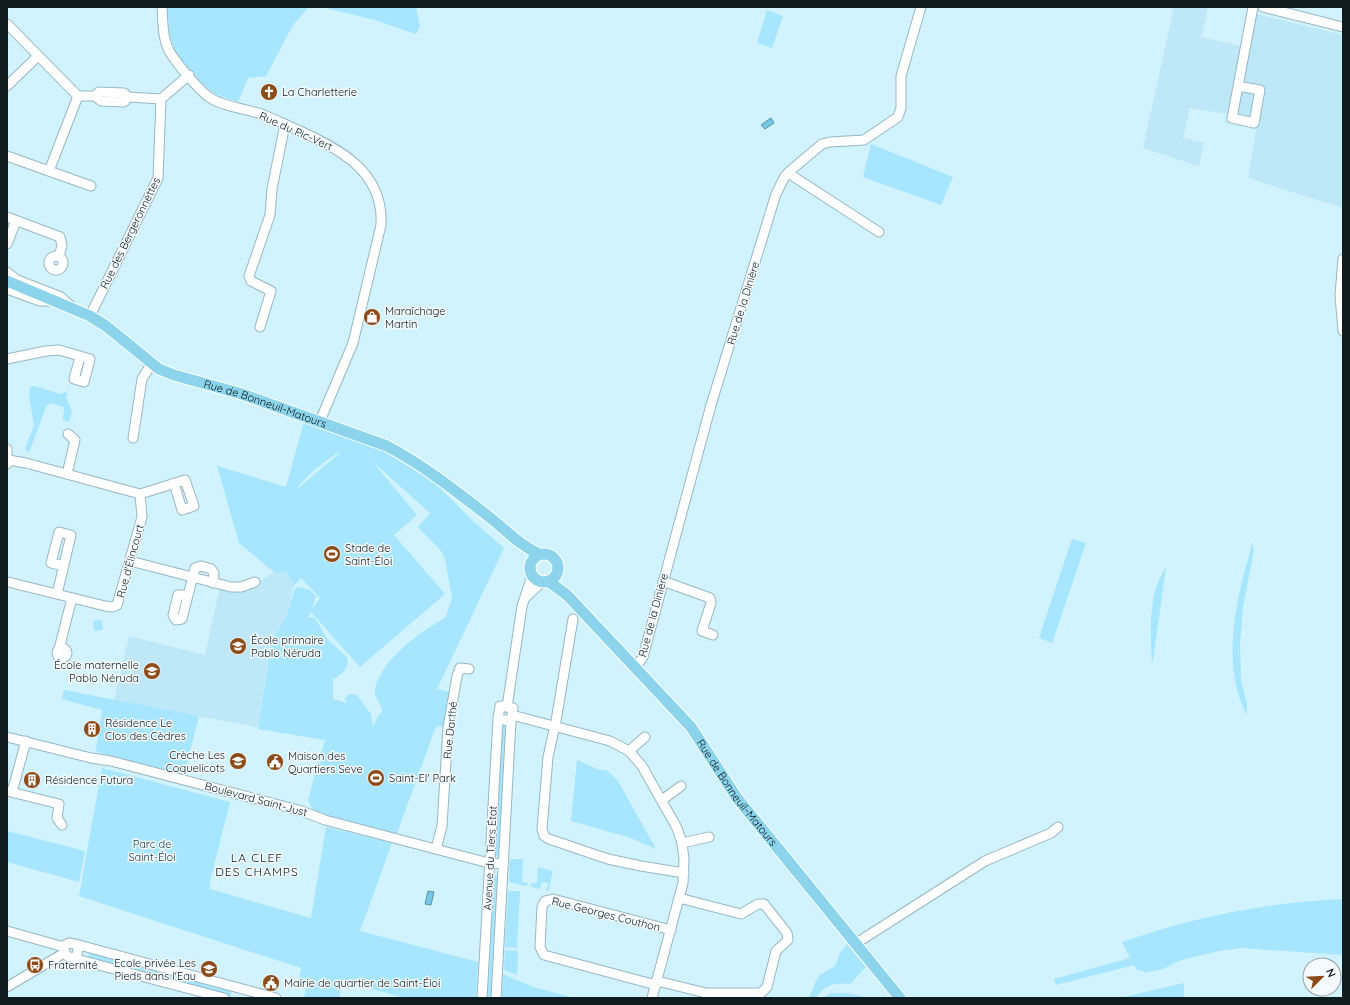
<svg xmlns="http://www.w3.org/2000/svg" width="1350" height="1005" font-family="Quicksand,sans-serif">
  <rect width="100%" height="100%" fill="#d1f2ff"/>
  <g fill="#bee8f8">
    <path d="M1174 7H1208L1201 37 1241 46 1248 12 1343 35V208L1248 178 1256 129 1225 123 1227 114 1190 108 1183 138 1204 143 1199 166 1143 148Z"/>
    <path d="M274 572 287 573 294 586 286 617 270 641 258 727 114 701 129 636 205 655 220 587 252 586Z"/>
  </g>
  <g fill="#a6e6fe" fill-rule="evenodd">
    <path d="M167 7H309L293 25 266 76 248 78 238 102 215 94 202 83 177 56 170 37Z"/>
    <path d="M322 7H416L420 27 416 34 375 20Z"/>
    <path d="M767 10 783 16 772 48 757 43Z"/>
    <path d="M871 144 953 177 941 205 863 177Z"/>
    <path d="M34 386 61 394 68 391 66 397 72 412 69 422 63 420 64 407 50 403 46 407 29 453 25 448 34 426 29 396 30 387Z"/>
    <path d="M304 422 381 449 407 462 428 476 473 521 504 548 437 689 451 692 446 727 438 726 435 729 396 836 314 812 308 800 325 740 258 729 271 641 286 617 294 591 296 587C305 588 310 589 316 596L312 609 320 598 301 578 294 586 287 573 274 572 239 543 217 466 286 487ZM342 451 296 490C307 475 325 459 342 451ZM372 461 430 513 418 527 441 551 445 559 452 598 446 617C421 632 382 658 375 689 373 698 382 703 382 712L378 716 373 727 371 714 357 695 349 694 345 698 347 703 333 699V678L335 679C343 672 350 668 347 657L328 640 315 618 308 617 311 612 360 667 445 594 394 535 417 515Z"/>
    <path d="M1072 539 1086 543 1052 643 1039 638Z"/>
    <path d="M1252 542 1254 550 1243 607 1240 645 1241 680 1247 704V715C1225 674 1232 622 1243 577 1246 566 1250 554 1252 542Z"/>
    <path d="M1166 567 1154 653 1152 664C1151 631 1147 596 1166 567Z"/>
    <path d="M102 620 103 630 94 631 93 621Z"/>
    <path d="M64 690 199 716 184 775 97 752 96 749 102 710 62 699Z"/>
    <path d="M501 725 508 726 502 856 493 855Z"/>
    <path d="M577 760 597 769 608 771 618 781 656 849 631 838 571 821Z"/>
    <path d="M102 768 230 802 210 882V889L311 918 326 827 392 843 360 931 478 962 476 998H405L343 981 339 998H304L307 982 299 980 301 968 79 896Z"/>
    <path d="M7 831 85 851 79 882 7 862Z"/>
    <path d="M510 859H523L522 882 528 883 527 886 509 882Z"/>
    <path d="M538 867 553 871 548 891H546L548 883 542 882 540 889 531 887V883H537Z"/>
    <path d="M491 875 501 876 493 998H484Z"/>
    <path d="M508 891H520L517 948 505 947Z"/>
    <path d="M1343 899V955L1241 948 1219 951 1181 960 1163 969 1145 973 1143 971 1137 970 1134 965 1056 985 1054 979 1130 958 1122 942C1193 917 1268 902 1343 899Z"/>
    <path d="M847 944 866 967 850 984C835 982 824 985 816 998H809L816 981 820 975 835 966 840 953Z"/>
    <path d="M90 950 233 988 230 997 88 959Z"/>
    <path d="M505 950 518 951 517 975 504 970Z"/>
    <path d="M503 974 533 987 575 998H502Z"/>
    <path d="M1184 983V998L1124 997Z"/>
    <path d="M830 993H848L868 998H823Z"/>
  </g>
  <g fill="#74c8e5" stroke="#5594aa">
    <path d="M771 118 774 123 765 129 761 125Z"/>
    <path d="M428 891 434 892 431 905 425 904Z"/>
  </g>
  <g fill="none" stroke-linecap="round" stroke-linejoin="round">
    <g stroke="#97b7c3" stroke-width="11">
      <g id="minor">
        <path d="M162 7C163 19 162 34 167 46 171 58 199 90 209 97 223 107 248 109 264 115 276 120 286 125 298 130 340 149 384 172 381 225L353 343 320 421"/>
        <path d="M1263 7 1343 27"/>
        <path d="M7 24 78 96H95L101 101 124 102 128 97"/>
        <path d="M7 86 38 56"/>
        <path d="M1238 86 1260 90 1254 123 1232 118 1253 7"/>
        <path d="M95 96 99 92 124 93 128 97 161 99 189 75"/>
        <path d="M7 156 91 186"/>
        <path d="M49 171 78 96"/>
        <path d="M788 173 879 232"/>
        <path d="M7 217 60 237 62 246 59 256"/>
        <path d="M7 244 16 221"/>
        <circle cx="56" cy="263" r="7"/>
        <path d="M1343 259 1340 295 1343 331"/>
        <path d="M7 272 17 280 61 297 71 306"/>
        <path d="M7 289 40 301H49"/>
        <path d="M90 316 158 178 161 99"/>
        <path d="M260 327 271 291 251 281 249 276 270 215 272 189 285 124"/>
        <path d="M7 359 46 351 59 350 90 359 84 382 74 379 80 357"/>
        <path d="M133 438 142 379 152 363"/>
        <path d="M7 449V464"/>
        <path d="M8 460 26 463 140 494 185 480 194 506 182 510 174 483"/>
        <path d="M67 474 75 440 68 434"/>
        <path d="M130 561 231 587H241L255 582"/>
        <path d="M663 581 710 598 711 603 702 631 713 635"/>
        <path d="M8 582 105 606 112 607 117 605 142 517 140 494"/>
        <path d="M57 594 71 535 59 532 51 563 64 566"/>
        <path d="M187 595H178L173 615 176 620 182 619 195 568 201 566 211 569 214 573 213 583"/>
        <path d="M526 597 542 582"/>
        <path d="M573 619 556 721 548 757 542 829 544 836 549 839 608 859 641 866 684 873"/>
        <circle cx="62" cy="653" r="5"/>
        <path d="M59 649 72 598"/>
        <path d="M636 667 643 657 711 405 776 194 785 176 790 171 822 144 830 142 864 140 898 117 901 108V76L921 7"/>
        <path d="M500 706 513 708 511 721 498 719Z"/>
        <path d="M507 707 522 606 532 576"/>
        <path d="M512 715 610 741 629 751 642 766 677 828 682 843 684 859 683 883 652 998"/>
        <path d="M7 737 91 758 111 761 302 811 325 820 485 862 504 864"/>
        <path d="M629 751 645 737"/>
        <path d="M7 791 59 804 57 818 62 825"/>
        <path d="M12 792 26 741"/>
        <path d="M662 800 681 786"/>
        <path d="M682 843 709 837"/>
        <path d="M436 849 442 826 448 728 457 676 460 668 469 669"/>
        <path d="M7 931 64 947"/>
        <path d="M69 943 79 945 76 959 67 956 64 951 65 945Z"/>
        <path d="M855 944 985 861 1051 833 1058 827"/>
        <path d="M79 945 276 998"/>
        <path d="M76 959 224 998"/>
        <path d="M657 981 706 993H761L767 987 776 951 788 940 787 933 764 904H758L741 914 679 898"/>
        <path d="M656 985 544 955 540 947 542 907 545 901 553 899 671 930"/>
        <path d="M7 987 64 953"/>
        <path d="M482 998 498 719"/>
        <path d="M496 998 511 721"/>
      </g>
    </g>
    <g stroke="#fff" stroke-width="13">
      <g id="major">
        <path id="s1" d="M7 281 90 316 106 326 159 369 174 375 242 394 387 446C423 465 456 491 488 516 505 529 519 545 539 554"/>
        <circle cx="544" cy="568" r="14"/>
        <path id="s2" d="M548 581 567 595 691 727 737 798 900 998"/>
      </g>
    </g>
    <use href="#minor" stroke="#fff" stroke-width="9"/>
    <use href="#major" stroke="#8bd4eb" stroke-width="11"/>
  </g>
  <defs>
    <g id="church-disc" transform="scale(0.9)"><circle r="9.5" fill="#8d4b1a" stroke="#f4fafd"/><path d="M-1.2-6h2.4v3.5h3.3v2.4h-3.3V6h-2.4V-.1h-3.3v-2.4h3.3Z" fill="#fff"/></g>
    <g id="shop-disc" transform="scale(0.9)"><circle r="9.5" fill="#8d4b1a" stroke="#f4fafd"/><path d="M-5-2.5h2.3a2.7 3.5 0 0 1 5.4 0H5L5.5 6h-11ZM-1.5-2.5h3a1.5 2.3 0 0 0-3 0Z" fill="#fff"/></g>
    <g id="stadium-disc" transform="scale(0.9)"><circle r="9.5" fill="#8d4b1a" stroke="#f4fafd"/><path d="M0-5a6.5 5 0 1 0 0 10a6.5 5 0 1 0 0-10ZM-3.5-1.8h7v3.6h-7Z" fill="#fff"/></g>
    <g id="school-disc" transform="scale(0.9)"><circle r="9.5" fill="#8d4b1a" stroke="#f4fafd"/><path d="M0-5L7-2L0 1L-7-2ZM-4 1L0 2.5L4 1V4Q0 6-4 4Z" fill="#fff"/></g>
    <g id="building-disc" transform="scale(0.9)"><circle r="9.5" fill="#8d4b1a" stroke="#f4fafd"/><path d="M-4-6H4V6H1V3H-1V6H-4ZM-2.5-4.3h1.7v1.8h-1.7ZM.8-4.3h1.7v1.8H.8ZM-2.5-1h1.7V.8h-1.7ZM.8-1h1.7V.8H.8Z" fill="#fff"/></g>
    <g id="civic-disc" transform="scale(0.9)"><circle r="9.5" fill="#8d4b1a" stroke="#f4fafd"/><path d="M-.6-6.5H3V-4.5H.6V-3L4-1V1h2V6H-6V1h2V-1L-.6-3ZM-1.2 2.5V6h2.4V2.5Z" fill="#fff"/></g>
    <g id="bus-disc" transform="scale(0.9)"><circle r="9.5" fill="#8d4b1a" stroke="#f4fafd"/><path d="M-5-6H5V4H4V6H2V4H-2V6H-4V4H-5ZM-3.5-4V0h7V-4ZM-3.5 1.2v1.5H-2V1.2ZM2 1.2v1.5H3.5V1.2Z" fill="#fff"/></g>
  </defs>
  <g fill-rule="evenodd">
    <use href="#church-disc" x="269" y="92"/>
    <use href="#shop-disc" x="372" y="317"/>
    <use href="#stadium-disc" x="332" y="554"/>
    <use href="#school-disc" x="238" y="646"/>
    <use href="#school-disc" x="152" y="671"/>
    <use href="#building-disc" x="92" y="729"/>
    <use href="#school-disc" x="238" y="761"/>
    <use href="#civic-disc" x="275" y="762"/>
    <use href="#stadium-disc" x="376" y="778"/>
    <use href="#building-disc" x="32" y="780"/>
    <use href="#bus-disc" x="35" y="965"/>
    <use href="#school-disc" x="209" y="969"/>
    <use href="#civic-disc" x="271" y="983"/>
  </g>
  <g text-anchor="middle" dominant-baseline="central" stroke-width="3" stroke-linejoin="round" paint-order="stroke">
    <g font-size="11" fill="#0e1b1f" stroke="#f4fafd" text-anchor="start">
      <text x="282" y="92">La Charletterie</text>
      <text x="385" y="311">Maraîchage<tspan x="385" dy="13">Martin</tspan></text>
      <text x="345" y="548">Stade de<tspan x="345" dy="13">Saint-Éloi</tspan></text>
      <text x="251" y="640">École primaire<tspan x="251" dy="13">Pablo Néruda</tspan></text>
      <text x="139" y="665" text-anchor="end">École maternelle<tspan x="139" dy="13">Pablo Néruda</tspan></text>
      <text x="105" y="723">Résidence Le<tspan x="105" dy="13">Clos des Cèdres</tspan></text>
      <text x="225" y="755" text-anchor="end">Crèche Les<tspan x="225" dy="13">Coquelicots</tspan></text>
      <text x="288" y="756">Maison des<tspan x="288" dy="13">Quartiers Seve</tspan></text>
      <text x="389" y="778">Saint-El' Park</text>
      <text x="45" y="780">Résidence Futura</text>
      <text x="196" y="963" text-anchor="end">Ecole privée Les<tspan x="196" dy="13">Pieds dans l'Eau</tspan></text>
      <text x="48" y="965">Fraternité</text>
      <text x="284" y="983">Mairie de quartier de Saint-Éloi</text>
    </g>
    <g font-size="11" fill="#0e1b1f" stroke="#f4fafd">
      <text transform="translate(296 131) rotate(24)">Rue du Pic-Vert</text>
      <text transform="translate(130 233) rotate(-64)">Rue des Bergeronnettes</text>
      <text transform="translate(743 303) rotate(-73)">Rue de la Dinière</text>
      <text stroke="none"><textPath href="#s1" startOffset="289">Rue de Bonneuil-Matours</textPath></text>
      <text transform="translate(130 561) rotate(-75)">Rue d'Élincourt</text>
      <text transform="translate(653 615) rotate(-75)">Rue de la Dinière</text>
      <text transform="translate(450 730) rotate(-84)">Rue Darthé</text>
      <text stroke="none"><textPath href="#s2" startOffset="285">Rue de Bonneuil-Matours</textPath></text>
      <text transform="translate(256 799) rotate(15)">Boulevard Saint-Just</text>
      <text transform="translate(490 858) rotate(-87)">Avenue du Tiers État</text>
      <text transform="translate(606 914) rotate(14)">Rue Georges Couthon</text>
    </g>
    <g font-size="11" fill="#113845" stroke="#f4fafd">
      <text x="152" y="844">Parc de<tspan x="152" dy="13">Saint-Éloi</tspan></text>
    </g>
    <g font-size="12" letter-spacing="1" fill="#0e1b1f" stroke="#f4fafd">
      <text x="257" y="857">LA CLEF<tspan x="257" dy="14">DES CHAMPS</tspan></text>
    </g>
  </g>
  <rect width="1350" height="1005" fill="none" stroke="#0e1b1f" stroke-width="16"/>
  <g transform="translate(1322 977) rotate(66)"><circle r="19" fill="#f4fafd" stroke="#98a1a4"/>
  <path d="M0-3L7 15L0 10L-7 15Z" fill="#8d4b1a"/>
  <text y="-6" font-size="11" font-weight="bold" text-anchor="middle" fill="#0e1b1f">N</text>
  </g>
</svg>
